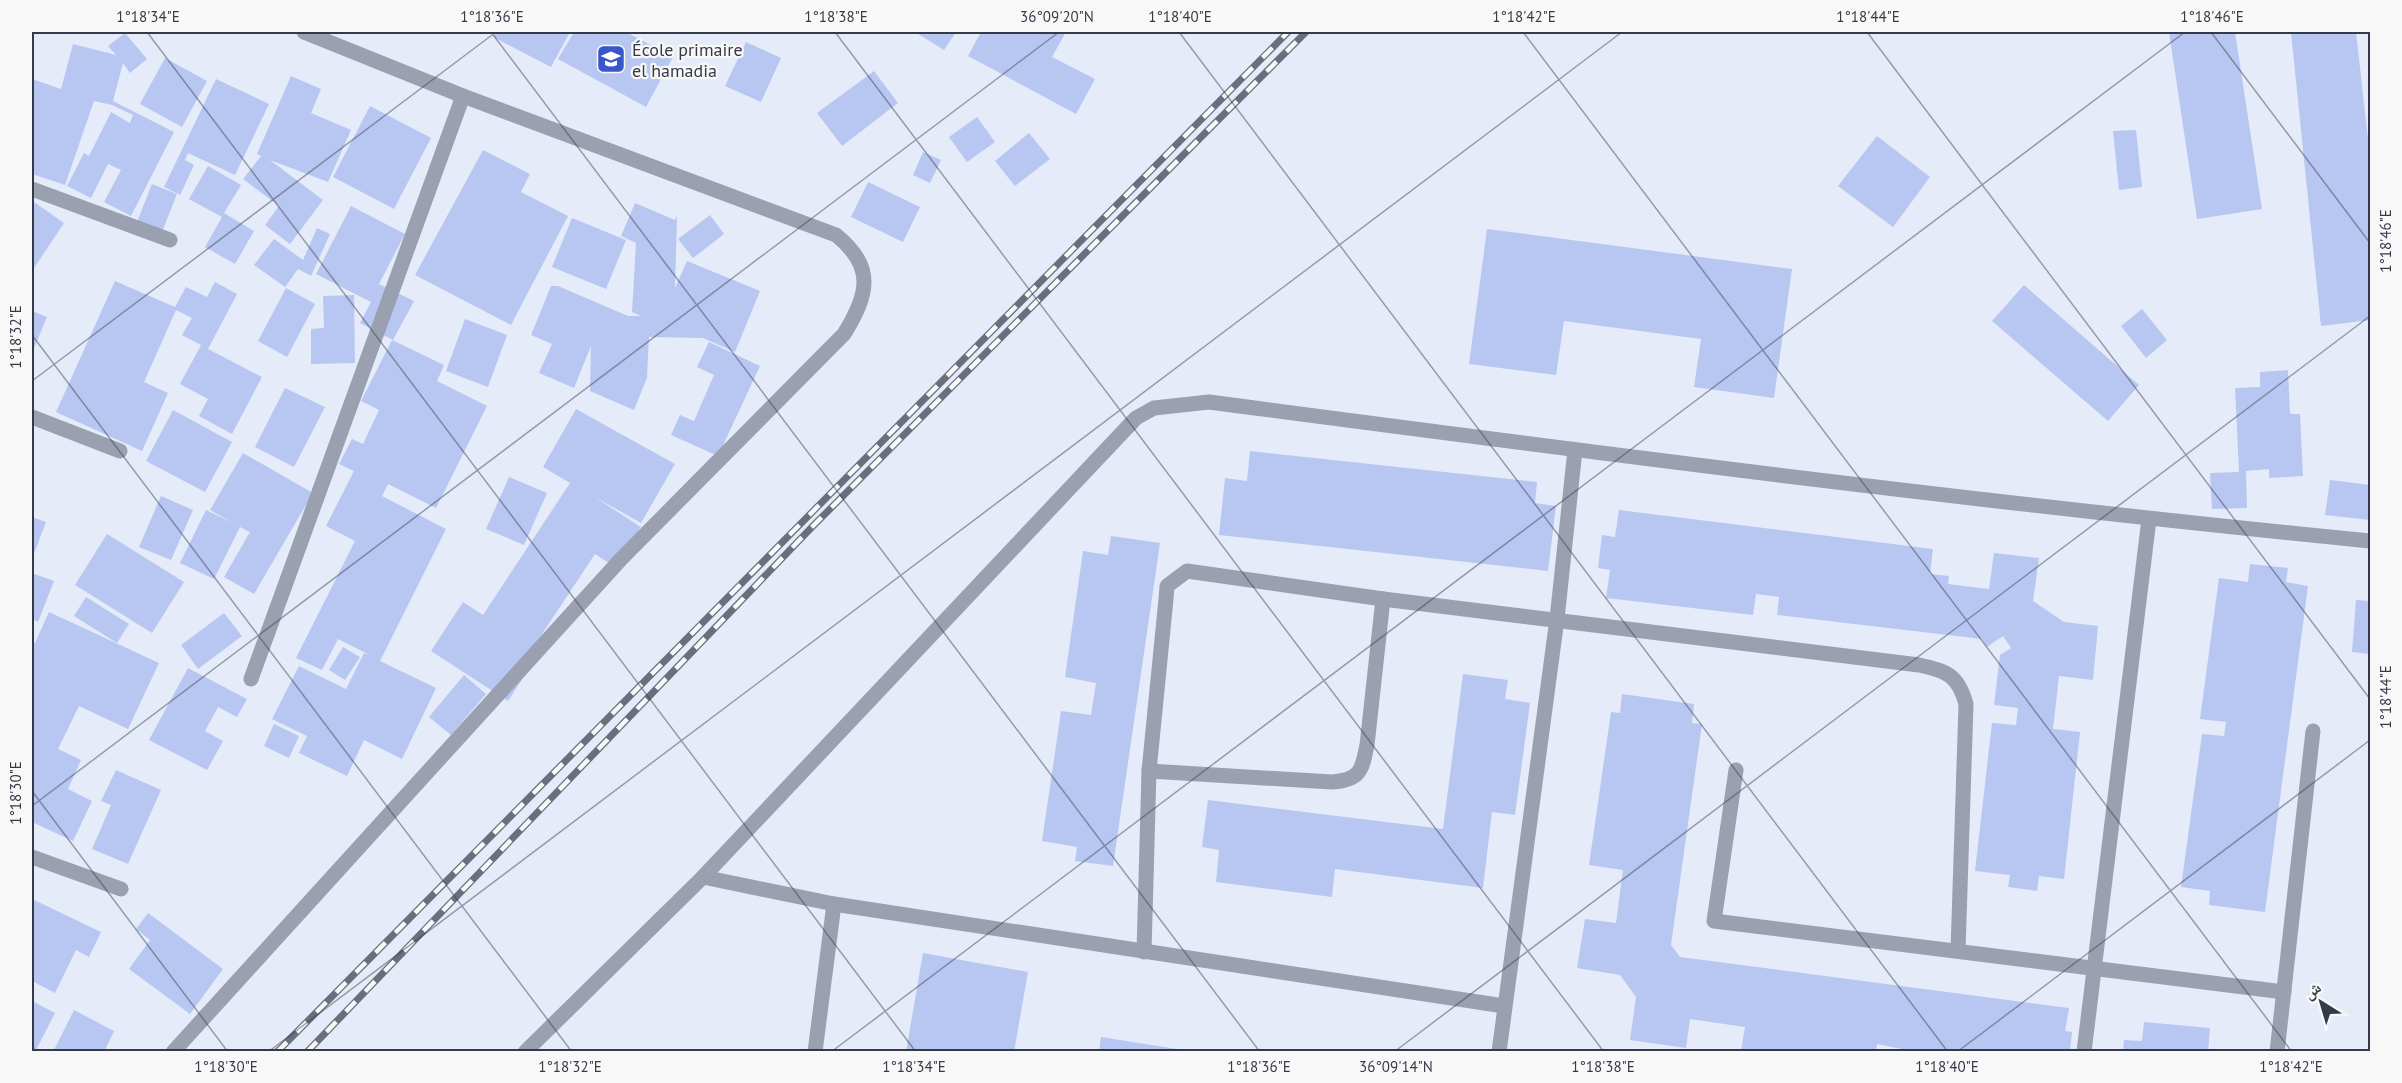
<svg xmlns="http://www.w3.org/2000/svg" width="2402" height="1083" font-family="'PT Sans','Noto Naskh Arabic',sans-serif">
  <rect width="100%" height="100%" fill="#e5ebf9"/>
  <g fill="#b7c7f2">
    <path d="M496 32H570L551 67 493 37Z"/>
    <path d="M574 32H626L673 57 646 107 558 59Z"/>
    <path d="M915 32H956L944 50Z"/>
    <path d="M981 32H1066L1052 57 1095 79 1076 114 968 56Z"/>
    <path d="M2169 32H2235L2262 209 2197 219Z"/>
    <path d="M2291 32H2356L2370 157V320L2321 326Z"/>
    <path d="M125 33 147 59 130 73 123 63 113 101 174 132 131 216 104 202 121 170 108 164 91 198 67 186 84 153 89 156 111 112 130 123 133 115 112 105 94 101 65 185 32 174V79L61 89 73 44 116 55 108 46Z"/>
    <path d="M746 42 781 58 761 102 725 86Z"/>
    <path d="M165 58 207 81 182 127 140 104Z"/>
    <path d="M874 71 898 103 842 146 817 113Z"/>
    <path d="M291 76 321 89 311 113 351 130 328 182 270 160 323 200 290 244 265 225 279 206 243 179 261 156 257 154Z"/>
    <path d="M216 79 269 104 235 175 188 153 185 160 194 165 180 195 164 187Z"/>
    <path d="M370 106 431 138 394 209 333 177Z"/>
    <path d="M977 117 995 142 967 162 949 137Z"/>
    <path d="M2136 130 2142 187 2119 190 2113 131Z"/>
    <path d="M1029 133 1050 159 1015 186 995 161Z"/>
    <path d="M1877 136 1930 177 1893 227 1838 186Z"/>
    <path d="M483 150 530 174 521 192 568 216 511 325 415 275Z"/>
    <path d="M923 152 941 160 930 183 913 175Z"/>
    <path d="M208 166 241 185 224 213 254 231 235 264 205 247 222 217 189 199Z"/>
    <path d="M868 182 920 207 903 242 851 217Z"/>
    <path d="M152 184 177 194 162 232 137 222Z"/>
    <path d="M34 202 64 223 32 271V206Z"/>
    <path d="M635 203 675 220 677 216 675 288 687 261 760 291 735 352 703 338 649 337 647 378 634 410 590 391 591 346 574 388 539 373 552 344 531 335 551 286H558L628 316H641L632 312 636 243 621 236Z"/>
    <path d="M351 206 405 234 379 284 414 301 393 340 360 323 371 302 316 274Z"/>
    <path d="M710 215 724 234 693 258 678 239Z"/>
    <path d="M572 218 626 240 606 289 552 267Z"/>
    <path d="M317 228 330 234 311 276 298 269 285 287 254 265 274 239 303 260Z"/>
    <path d="M1487 229 1792 269 1774 398 1694 387 1701 339 1564 321 1556 375 1469 364Z"/>
    <path d="M115 281 175 307 186 287 207 297 215 282 237 294 208 349 262 377 232 434 199 416 208 399 180 384 201 345 182 335 192 318 176 310 144 382 168 393 142 451 56 412Z"/>
    <path d="M2024 285 2139 385 2108 421 1992 321Z"/>
    <path d="M286 288 315 304 287 357 258 341Z"/>
    <path d="M354 295 355 363 311 364V329L324 328 323 296Z"/>
    <path d="M2142 309 2167 340 2146 358 2121 326Z"/>
    <path d="M32 311 47 317 32 353Z"/>
    <path d="M465 319 507 335 488 387 446 371Z"/>
    <path d="M392 340 444 365 437 381 487 406 436 508 388 484 382 496 446 529 380 661 436 688 402 759 364 740 347 776 299 753 307 736 272 719 299 666 346 689 364 653 370 655 338 639 322 670 296 658 355 541 326 526 354 471 339 464 352 439 363 444 379 410 361 401Z"/>
    <path d="M709 342 760 366 718 456 671 435 680 415 694 421 714 375 697 367Z"/>
    <path d="M2288 370 2290 414H2300L2303 476 2269 478V469L2246 471 2247 508 2212 509 2210 473 2239 472 2235 388 2260 387V372Z"/>
    <path d="M285 388 325 407 294 467 255 447Z"/>
    <path d="M576 409 675 464 641 523 593 496 641 527 615 567 595 554 538 640 545 644 508 701 431 651 463 602 483 615 570 483 543 467Z"/>
    <path d="M173 410 232 442 205 492 146 461Z"/>
    <path d="M1250 451 1537 482 1535 503 1556 506 1548 571 1219 535 1225 478 1247 481Z"/>
    <path d="M243 453 313 493 254 594 224 577 250 532 240 527 214 579 180 563 206 510 233 523 210 510Z"/>
    <path d="M509 477 547 493 524 545 486 529Z"/>
    <path d="M2330 480 2370 485V520L2325 515Z"/>
    <path d="M161 496 193 510 171 560 139 547Z"/>
    <path d="M1619 510 1933 549 1930 574 1949 576 1948 584 1989 589 1994 553 2039 558 2033 601 2064 622 2098 626 2093 680 2059 676 2053 729 2080 732 2064 879 2039 876 2037 891 2008 887 2010 875 1975 871 1992 723 2016 725 2018 708 1994 705 2000 655 2011 648 2003 636 1987 647 1982 639 1777 615 1779 597 1756 594 1753 615 1606 598 1610 570 1598 568 1602 535 1615 537Z"/>
    <path d="M32 517 46 522 32 559Z"/>
    <path d="M107 534 184 582 152 633 75 585Z"/>
    <path d="M1111 536 1160 543 1113 866 1075 861 1077 847 1042 841 1061 711 1091 715 1096 683 1065 677 1083 551 1108 555Z"/>
    <path d="M2250 564 2288 568 2286 582 2308 586 2265 912 2209 905 2210 891 2181 887 2202 734 2224 736 2226 722 2200 719 2219 578 2248 582Z"/>
    <path d="M32 573 54 581 38 622 32 619Z"/>
    <path d="M86 597 129 624 117 643 74 616Z"/>
    <path d="M2356 600 2370 601V654L2352 652Z"/>
    <path d="M49 612 159 663 128 729 79 706 58 749 81 760 68 789 92 801 73 841 32 822V641L35 643Z"/>
    <path d="M224 613 242 636 198 669 181 645Z"/>
    <path d="M343 647 360 657 345 680 329 670Z"/>
    <path d="M188 668 247 699 237 717 218 707 205 731 223 741 207 770 149 740Z"/>
    <path d="M1463 674 1508 680 1505 699 1530 703 1515 815 1492 812 1483 888 1335 869 1332 897 1216 882 1219 850 1202 847 1208 800 1443 829Z"/>
    <path d="M464 675 486 694 451 735 429 717Z"/>
    <path d="M1622 694 1694 704 1692 723 1702 724 1671 945 1680 957 2069 1008 2065 1031 2072 1032 2070 1052H1916L1877 1044 1876 1052H1744L1741 1051 1745 1027 1690 1019 1686 1048 1630 1040 1636 997 1620 975 1577 968 1585 919 1616 923 1623 870 1589 865 1611 712 1620 713Z"/>
    <path d="M274 724 299 736 289 758 264 746Z"/>
    <path d="M116 770 161 790 128 864 92 849 111 805 101 801Z"/>
    <path d="M32 899 101 932 89 957 76 950 55 993 32 981Z"/>
    <path d="M148 913 223 969 190 1014 129 969 150 940 136 929Z"/>
    <path d="M923 953 1028 972 1014 1052H906Z"/>
    <path d="M32 1001 55 1013 35 1052H32Z"/>
    <path d="M74 1010 114 1031 104 1052H53Z"/>
    <path d="M2144 1022 2210 1028 2208 1052H2123L2124 1040 2142 1041Z"/>
    <path d="M1101 1037 1183 1050V1052H1099Z"/>
  </g>
  <g fill="none" stroke-linecap="round" stroke-linejoin="round">
    <g stroke="#9aa0af" stroke-width="15">
      <path d="M1736 770 1714 921 2284 992"/>
      <path d="M2277 1052 2313 731"/>
    </g>
    <g stroke="#9aa0af" stroke-width="15">
      <path d="M32 189 170 240"/>
      <path d="M32 417 120 451"/>
      <path d="M251 679 463 96"/>
      <path d="M1149 771 1332 782C1360 780 1362 771 1367 745L1383 599"/>
      <path d="M32 857 121 889"/>
      <path d="M703 877 834 904 1504 1006"/>
      <path d="M1144 952 1149 771 1166 599 1167 586 1187 571 1383 599 1919 665C1947 671 1958 675 1966 704L1958 951"/>
      <path d="M173 1052 622 558 844 334C868 295 876 267 836 235L463 96 304 32"/>
      <path d="M525 1052 703 877 1136 418 1154 408 1209 402C1596 453 1982 503 2370 541"/>
      <path d="M815 1052 834 904"/>
      <path d="M1499 1052 1557 619 1575 450"/>
      <path d="M2084 1052 2149 519"/>
    </g>
    <g stroke="#696f7c" stroke-width="7">
      <g id="rail">
        <path d="M277 1052 1288 32"/>
        <path d="M307 1052 812 527 1306 32"/>
      </g>
    </g>
    <use href="#rail" stroke="#f8f8f8" stroke-width="4.5" stroke-dasharray="14" stroke-linecap="butt"/>
  </g>
  <path fill="none" stroke="#343a47" stroke-width="1.5" stroke-opacity="0.45" d="M147 32 916 1052M491 32 1260 1052M835 32 1604 1052M1179 32 1948 1052M1523 32 2292 1052M1867 32 2370 699M2211 32 2370 243M32 335 572 1052M32 381 496 32M32 791 228 1052M32 806 1059 32M268 1052 1622 32M831 1052 2185 32M1394 1052 2370 316M1957 1052 2370 740"/>
  <defs>
    <g id="school-square" transform="scale(1.5)"><rect x="-9" y="-9" width="18" height="18" rx="4" fill="#3957c9" stroke="#f8f8f8"/><path d="M0-5L7-2L0 1L-7-2ZM-4 1L0 2.5L4 1V4Q0 6-4 4Z" fill="#fff"/></g>
  </defs>
  <g fill-rule="evenodd">
    <use href="#school-square" x="611" y="59"/>
  </g>
  <g text-anchor="middle" dominant-baseline="central" stroke-width="4.5" stroke-linejoin="round" paint-order="stroke">
    <g font-size="18" fill="#343a47" stroke="#f8f8f8" text-anchor="start">
      <text x="632" y="49">École primaire<tspan x="632" dy="21">el hamadia</tspan></text>
    </g>
  </g>
  <rect width="2402" height="1083" fill="none" stroke="#f8f8f8" stroke-width="66"/>
  <g transform="translate(2321 1002) rotate(323)" stroke="#f8f8f8" stroke-width="4.5" paint-order="stroke">
  <path d="M0-4.5L10 22L0 15L-10 22Z" fill="#343a47"/>
  <text y="-9" font-size="16" font-weight="bold" text-anchor="middle" fill="#343a47">ش</text>
  </g>
  <rect x="33" y="33" width="2336" height="1017" fill="none" stroke="#343a47" stroke-width="2"/>
  <g font-size="15" text-anchor="middle" fill="#343a47">
    <text x="148" y="22">1°18'34"E</text>
    <text x="492" y="22">1°18'36"E</text>
    <text x="836" y="22">1°18'38"E</text>
    <text x="1057" y="22">36°09'20"N</text>
    <text x="1180" y="22">1°18'40"E</text>
    <text x="1524" y="22">1°18'42"E</text>
    <text x="1868" y="22">1°18'44"E</text>
    <text x="2212" y="22">1°18'46"E</text>
    <text transform="translate(2386 241) rotate(-90)" y="5">1°18'46"E</text>
    <text transform="translate(16 337) rotate(-90)" y="5">1°18'32"E</text>
    <text transform="translate(2386 697) rotate(-90)" y="5">1°18'44"E</text>
    <text transform="translate(16 793) rotate(-90)" y="5">1°18'30"E</text>
    <text x="226" y="1072">1°18'30"E</text>
    <text x="570" y="1072">1°18'32"E</text>
    <text x="914" y="1072">1°18'34"E</text>
    <text x="1259" y="1072">1°18'36"E</text>
    <text x="1396" y="1072">36°09'14"N</text>
    <text x="1603" y="1072">1°18'38"E</text>
    <text x="1947" y="1072">1°18'40"E</text>
    <text x="2291" y="1072">1°18'42"E</text>
  </g>
</svg>
